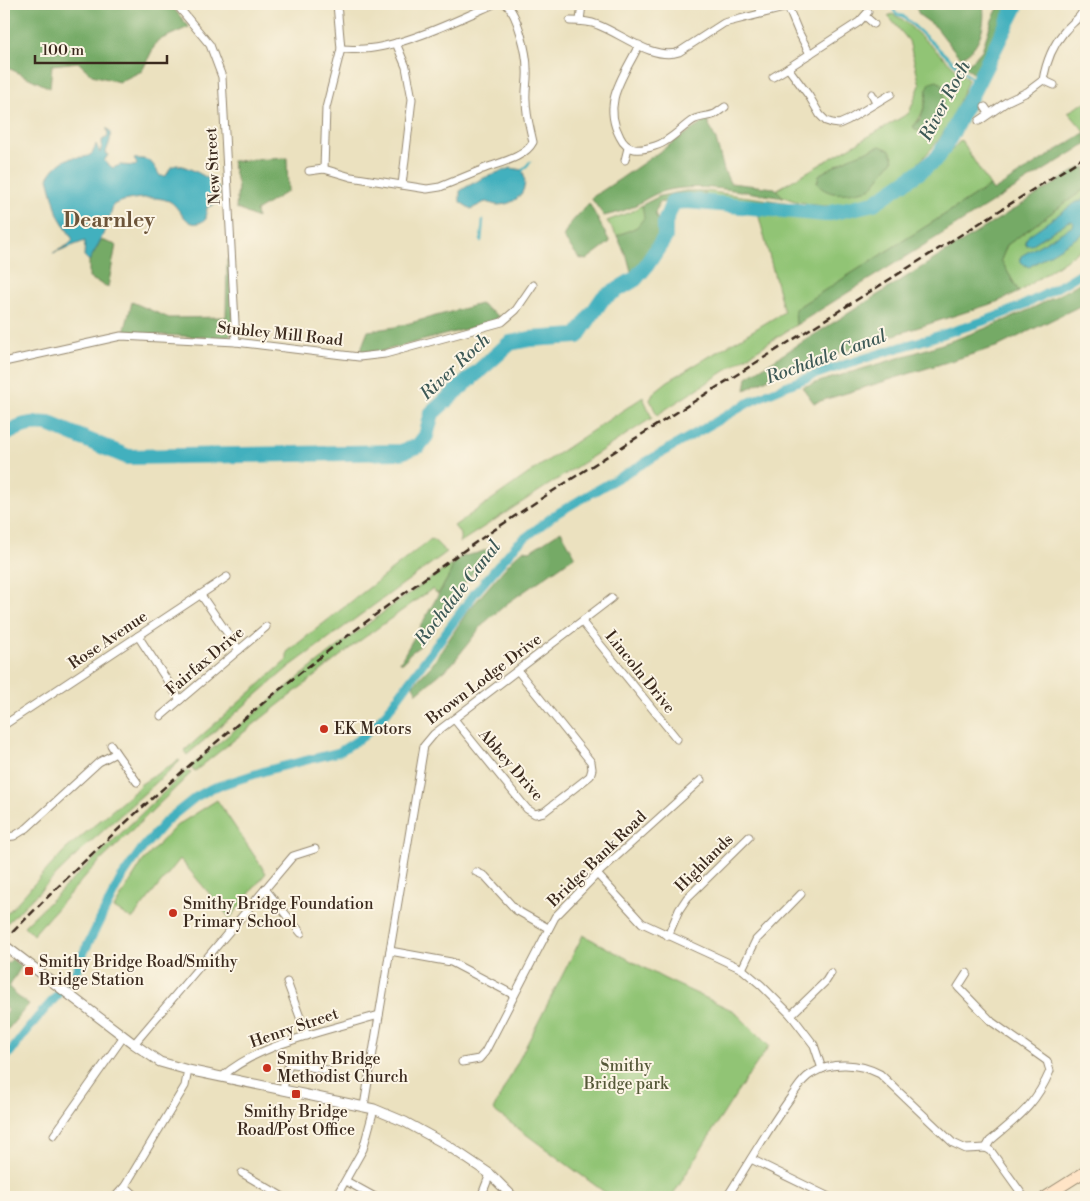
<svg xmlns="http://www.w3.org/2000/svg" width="1090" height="1201" font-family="'Libre Bodoni',serif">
  <rect width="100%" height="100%" fill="#fcf5e5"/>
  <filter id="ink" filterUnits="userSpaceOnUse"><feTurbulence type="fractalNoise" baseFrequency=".02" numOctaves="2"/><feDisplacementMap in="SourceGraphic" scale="10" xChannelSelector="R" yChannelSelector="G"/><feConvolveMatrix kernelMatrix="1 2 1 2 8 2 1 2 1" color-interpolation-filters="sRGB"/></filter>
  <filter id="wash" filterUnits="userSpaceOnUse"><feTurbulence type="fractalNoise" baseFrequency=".0096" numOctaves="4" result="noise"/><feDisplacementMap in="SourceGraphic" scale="20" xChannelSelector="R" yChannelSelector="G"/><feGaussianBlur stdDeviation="1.12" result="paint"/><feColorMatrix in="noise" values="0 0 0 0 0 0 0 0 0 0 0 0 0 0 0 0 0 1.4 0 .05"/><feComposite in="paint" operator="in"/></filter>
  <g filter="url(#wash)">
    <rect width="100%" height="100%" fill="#ebe1bf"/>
    <g fill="#91c475" stroke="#66774a" fill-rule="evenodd">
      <path d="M892 14 902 19 968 80C960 99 953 118 942 135 913 176 863 215 810 204 797 201 786 201 776 190L909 113 920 85 909 41 888 16ZM943 85C944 106 941 110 930 128L916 130 913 127C923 115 926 104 927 89ZM849 158 879 177 870 189 833 193 817 183 820 174Z"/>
      <path d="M1086 102V133L1068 112Z"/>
      <path d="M961 140 990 186 795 309 796 325 657 415 650 400 654 392 668 381 784 312 758 213 818 220 847 216 882 205 936 167Z"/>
      <path d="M1086 188V246L1019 292 1001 260 1007 245Z"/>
      <path d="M705 191 820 207 842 208 823 210 704 198Z"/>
      <path d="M642 205 645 218 637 227 617 236 607 221 633 211Z"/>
      <path d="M643 397 652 418 459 543C462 535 459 532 454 526L535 469Z"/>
      <path d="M431 539C437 541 440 548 447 552L289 667 187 755 184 751 287 660V652Z"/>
      <path d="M454 563 449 576 438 594 432 589 354 645 195 771 190 767C276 696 361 624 454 563Z"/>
      <path d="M179 760 180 761 84 848 4 926V917L65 850 135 791 141 784Z"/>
      <path d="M187 770 191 773 90 871 33 935 24 926Z"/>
      <path d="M217 800 266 873 230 918 180 859 132 919 114 908 143 861 176 826Z"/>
      <path d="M583 935 665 979 734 1011 769 1046C734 1095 703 1146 672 1197H611L493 1110Z"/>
    </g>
    <g fill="#74aa66" stroke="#586a42">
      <path d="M4 4H170L189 27 157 41 142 71 119 82 92 75 78 62 52 65 50 88 4 66Z"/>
      <path d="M915 4H983C986 23 981 47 962 57L957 54 936 27 919 15Z"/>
      <path d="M1000 4H1013L977 76 963 66 973 60 982 50 992 20Z"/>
      <path d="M937 81 943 85 944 103 930 128C923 131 919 133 913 127L921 118 926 101 927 89 930 83Z"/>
      <path d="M707 120 716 140 724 170 730 183 775 188 783 198C746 192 705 183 668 190 653 193 643 202 630 208 622 212 612 214 604 216L591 198C631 173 667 145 707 120Z"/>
      <path d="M1084 133H1086V144L796 325 795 309 990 186 993 191Z"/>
      <path d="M880 146 890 150 894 159 870 189C853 192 829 200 817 183L820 174 849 158Z"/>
      <path d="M287 158 288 191 256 211 257 218 236 208 238 187 232 161Z"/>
      <path d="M1086 167V188L1007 245 1001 260 1019 292 997 302 785 370 745 390 747 377 1078 169Z"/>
      <path d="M686 191H705L704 198H681L659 203 655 213 659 224 661 239 633 279 628 260 617 236 637 227 644 218 642 205 660 196Z"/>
      <path d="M589 203 610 242 586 260 579 258 563 237 569 225Z"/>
      <path d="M101 240 116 245 108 287 89 278V261Z"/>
      <path d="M227 259 229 260 234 330 230 335 222 338 124 333 132 302 169 318 226 317Z"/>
      <path d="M1086 279V303L999 346 814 403 802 387C899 357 999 333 1086 279Z"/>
      <path d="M480 304 501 318 497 321 375 353 359 354 368 331 395 327Z"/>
      <path d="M561 531 575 556 509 602 484 623 452 664 417 693 413 685 432 665 467 612 512 560 523 550 530 551Z"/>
      <path d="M497 545 469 577 420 646 409 654 404 662H400L449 576C456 556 459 557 478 553 484 551 491 548 497 545Z"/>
      <path d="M12 959 21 967 9 987 17 996 29 1004 4 1034V1016L8 1011 4 1006V967Z"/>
    </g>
    <g fill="#42b0be" stroke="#3e6d6e">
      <path d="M107 128C114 135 109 143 106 152L108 155 104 161 113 168 120 165 135 166 137 164 134 159C151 158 152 162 160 176H166L171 167C173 166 176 165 178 165 187 166 217 181 219 189 221 194 218 199 216 204L207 207 206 219C187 234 181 207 169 201 156 195 125 198 113 205 108 226 100 243 89 261L84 256 85 241 53 253 68 245 73 240 58 215 48 178C53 169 62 159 72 158 85 156 92 160 96 144L100 153 102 145V140L108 137Z"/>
      <path d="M511 168 522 170C531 190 517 205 497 205 494 205 488 202 486 202 484 202 474 208 471 209L460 202V191C475 181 494 173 511 168Z"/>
      <path d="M1086 198V232L1029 267 1023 264 1020 260 1021 256 1073 226 1074 223 1072 221 1067 222 1031 245H1026L1025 241 1029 235 1075 203Z"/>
    </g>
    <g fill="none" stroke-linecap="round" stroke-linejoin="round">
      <g stroke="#42b0be" stroke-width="2.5">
        <path d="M891 4 896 14 903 16 977 84"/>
        <path d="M521 172 530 162"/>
        <path d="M481 241 483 220"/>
      </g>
      <path stroke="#42b0be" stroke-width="9" d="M4 1060 37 1018 73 978 84 952 120 880 141 850 166 821 196 797 212 788 268 770 339 752 364 736 387 712 474 594 517 544 556 514 583 498 750 402C828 364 914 346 995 317 1027 305 1058 288 1086 270"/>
      <path stroke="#42b0be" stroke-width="16" d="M4 435C21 425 29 422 49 424L128 457 401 452 418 446 426 436 432 413 510 343 530 339 577 336 603 298 635 279 646 266 665 237V222L673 202 688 201 826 214 874 203 918 173 938 157 950 137 1017 4"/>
    </g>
  </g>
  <g filter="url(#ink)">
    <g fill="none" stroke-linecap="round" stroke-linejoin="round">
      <g stroke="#93866e" stroke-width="9">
        <g id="minor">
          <path d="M176 4 210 45 222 77 236 342"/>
          <path d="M759 4 761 13"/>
          <path d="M788 7 798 31 810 54"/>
          <path d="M868 12 859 22 788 68 809 96 820 115 826 121 832 123 839 124 848 120 891 94"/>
          <path d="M865 16 874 24"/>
          <path d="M570 21C580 21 590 21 598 25 622 34 653 61 679 52L724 23 788 7 793 4"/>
          <path d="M580 21 582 4"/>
          <path d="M396 43 406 67 412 99 402 185"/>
          <path d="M639 45C624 76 601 102 620 137 627 152 640 151 655 146 669 142 681 128 693 120 700 116 708 117 715 114 718 112 722 109 725 107"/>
          <path d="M341 49C348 49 356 50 364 49 402 47 458 20 494 4"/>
          <path d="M773 77 788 68"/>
          <path d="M1043 80 1054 85"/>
          <path d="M872 94 876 102"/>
          <path d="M985 107 989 113"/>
          <path d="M979 121 1008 101 1027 92 1043 80C1046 63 1053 45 1064 32 1073 21 1081 19 1086 4"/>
          <path d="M625 160 628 148"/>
          <path d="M324 169 326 108 341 49 337 4"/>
          <path d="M483 169C498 163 525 158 533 142 530 128 526 115 526 100 525 90 528 80 527 69 527 53 518 15 506 4"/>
          <path d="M309 171 324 169 351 177 427 189 440 187 479 171"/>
          <path d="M4 362 121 336 236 342 359 357 385 354 502 322 516 310 533 285"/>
          <path d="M201 595 239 650"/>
          <path d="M582 622 677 739"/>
          <path d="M138 636 180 700"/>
          <path d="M161 716 266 627"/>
          <path d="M454 719 527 809 535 814 544 812 590 776 592 769 591 762 518 671"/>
          <path d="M4 725 227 577"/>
          <path d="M111 745 116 753"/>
          <path d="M4 837 14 836 27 828 99 762 116 753 137 782"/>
          <path d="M476 872 485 876 516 910 548 928"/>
          <path d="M597 874 642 923 742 969 761 985 791 1015 814 1045 822 1069"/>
          <path d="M265 889 301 933"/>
          <path d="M668 936 679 910 687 898 749 837"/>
          <path d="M390 951 451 962 514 995"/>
          <path d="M742 969 756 940 801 894"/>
          <path d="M967 973 958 987 992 1022 1047 1061 1050 1071C1035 1106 1018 1117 990 1141L986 1148"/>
          <path d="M287 982 307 1036"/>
          <path d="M791 1015 826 981 831 973"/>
          <path d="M134 1044 293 856 315 849"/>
          <path d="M462 1062 479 1059 485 1052 555 917 597 874 701 780"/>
          <path d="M223 1076C258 1044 332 1029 379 1015"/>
          <path d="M283 1089 289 1063 327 1070"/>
          <path d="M364 1106 424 746 434 734 612 598"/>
          <path d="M54 1135 124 1036"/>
          <path d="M751 1159 829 1197"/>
          <path d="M242 1173 283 1197"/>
          <path d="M346 1181 375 1197"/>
          <path d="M125 1186 137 1197"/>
          <path d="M115 1197 125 1186 185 1086 188 1070"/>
          <path d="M336 1197 363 1149 374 1109"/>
          <path d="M481 1197 490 1174"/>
          <path d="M727 1197C748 1164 768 1129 791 1097 797 1089 802 1079 811 1074 832 1061 859 1063 880 1074L953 1143 966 1149 986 1148 991 1151 1024 1197"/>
        </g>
      </g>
      <g stroke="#93866e" stroke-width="11">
        <path id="tertiary" d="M4 945 134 1044 160 1062 188 1070 374 1109 405 1122 447 1145 490 1174 513 1197"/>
      </g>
      <g stroke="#93866e" stroke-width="12">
        <path id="secondary" d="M1045 1197 1086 1171"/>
      </g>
      <use href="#minor" stroke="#fff" stroke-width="7"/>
      <use href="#tertiary" stroke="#fff" stroke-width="9"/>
      <use href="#secondary" stroke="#ffe4c6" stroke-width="10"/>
      <path stroke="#3b2a1e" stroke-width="2.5" stroke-dasharray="8 4" stroke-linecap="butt" d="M4 941C140 801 290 674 449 561 530 504 614 452 698 399 827 318 957 238 1086 156"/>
    </g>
  </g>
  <g fill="#c8321e" stroke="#fcf5e5" stroke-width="2">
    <circle cx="324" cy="729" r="5"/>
    <circle cx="173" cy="913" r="5"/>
    <rect x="24" y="966" width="10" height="10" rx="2.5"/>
    <circle cx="267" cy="1068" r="5"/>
    <rect x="291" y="1089" width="10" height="10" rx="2.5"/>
  </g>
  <g text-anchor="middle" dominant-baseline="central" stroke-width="4" stroke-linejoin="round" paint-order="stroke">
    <g font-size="16" fill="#3b2a1e" stroke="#fcf5e5">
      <text transform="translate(213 166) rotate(-93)">New Street</text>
      <text transform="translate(280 334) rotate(6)">Stubley Mill Road</text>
      <text transform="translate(108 640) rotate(-34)">Rose Avenue</text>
      <text transform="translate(205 661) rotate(-40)">Fairfax Drive</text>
      <text transform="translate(640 672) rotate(51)">Lincoln Drive</text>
      <text transform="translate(484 679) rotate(-37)">Brown Lodge Drive</text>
      <text transform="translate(511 765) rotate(49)">Abbey Drive</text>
      <text transform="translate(597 859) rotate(-44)">Bridge Bank Road</text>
      <text transform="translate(704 863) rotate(-45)">Highlands</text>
      <text transform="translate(294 1028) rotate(-19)">Henry Street</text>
    </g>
    <g font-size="16" fill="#3b2a1e" stroke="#fcf5e5" text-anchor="start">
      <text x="334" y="729">EK Motors</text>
      <text x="183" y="904">Smithy Bridge Foundation<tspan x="183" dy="18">Primary School</tspan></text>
      <text x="39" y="962">Smithy Bridge Road/Smithy<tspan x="39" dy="18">Bridge Station</tspan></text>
      <text x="277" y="1059">Smithy Bridge<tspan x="277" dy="18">Methodist Church</tspan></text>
      <text x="296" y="1112" text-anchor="middle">Smithy Bridge<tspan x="296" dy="18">Road/Post Office</tspan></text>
    </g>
    <g font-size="16" fill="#555838" stroke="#fcf5e5">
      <text x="626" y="1066">Smithy<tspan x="626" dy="18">Bridge park</tspan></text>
    </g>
    <g font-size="18" font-style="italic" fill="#3d5956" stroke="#fcf5e5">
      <text transform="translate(945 101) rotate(-62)">River Roch</text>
      <text transform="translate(826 357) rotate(-20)">Rochdale Canal</text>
      <text transform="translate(455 367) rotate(-43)">River Roch</text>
      <text transform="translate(458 593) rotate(-52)">Rochdale Canal</text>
    </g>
    <g font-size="21" font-weight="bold" fill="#6d553a" stroke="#fcf5e5">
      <text x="109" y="221">Dearnley</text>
    </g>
  </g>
  <rect width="1090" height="1201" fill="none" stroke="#fcf5e5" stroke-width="20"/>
  <path d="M35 55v8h132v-8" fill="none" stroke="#3b2a1e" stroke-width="2.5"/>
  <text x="42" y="55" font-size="15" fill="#3b2a1e" stroke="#fcf5e5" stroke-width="4" paint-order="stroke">100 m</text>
</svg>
